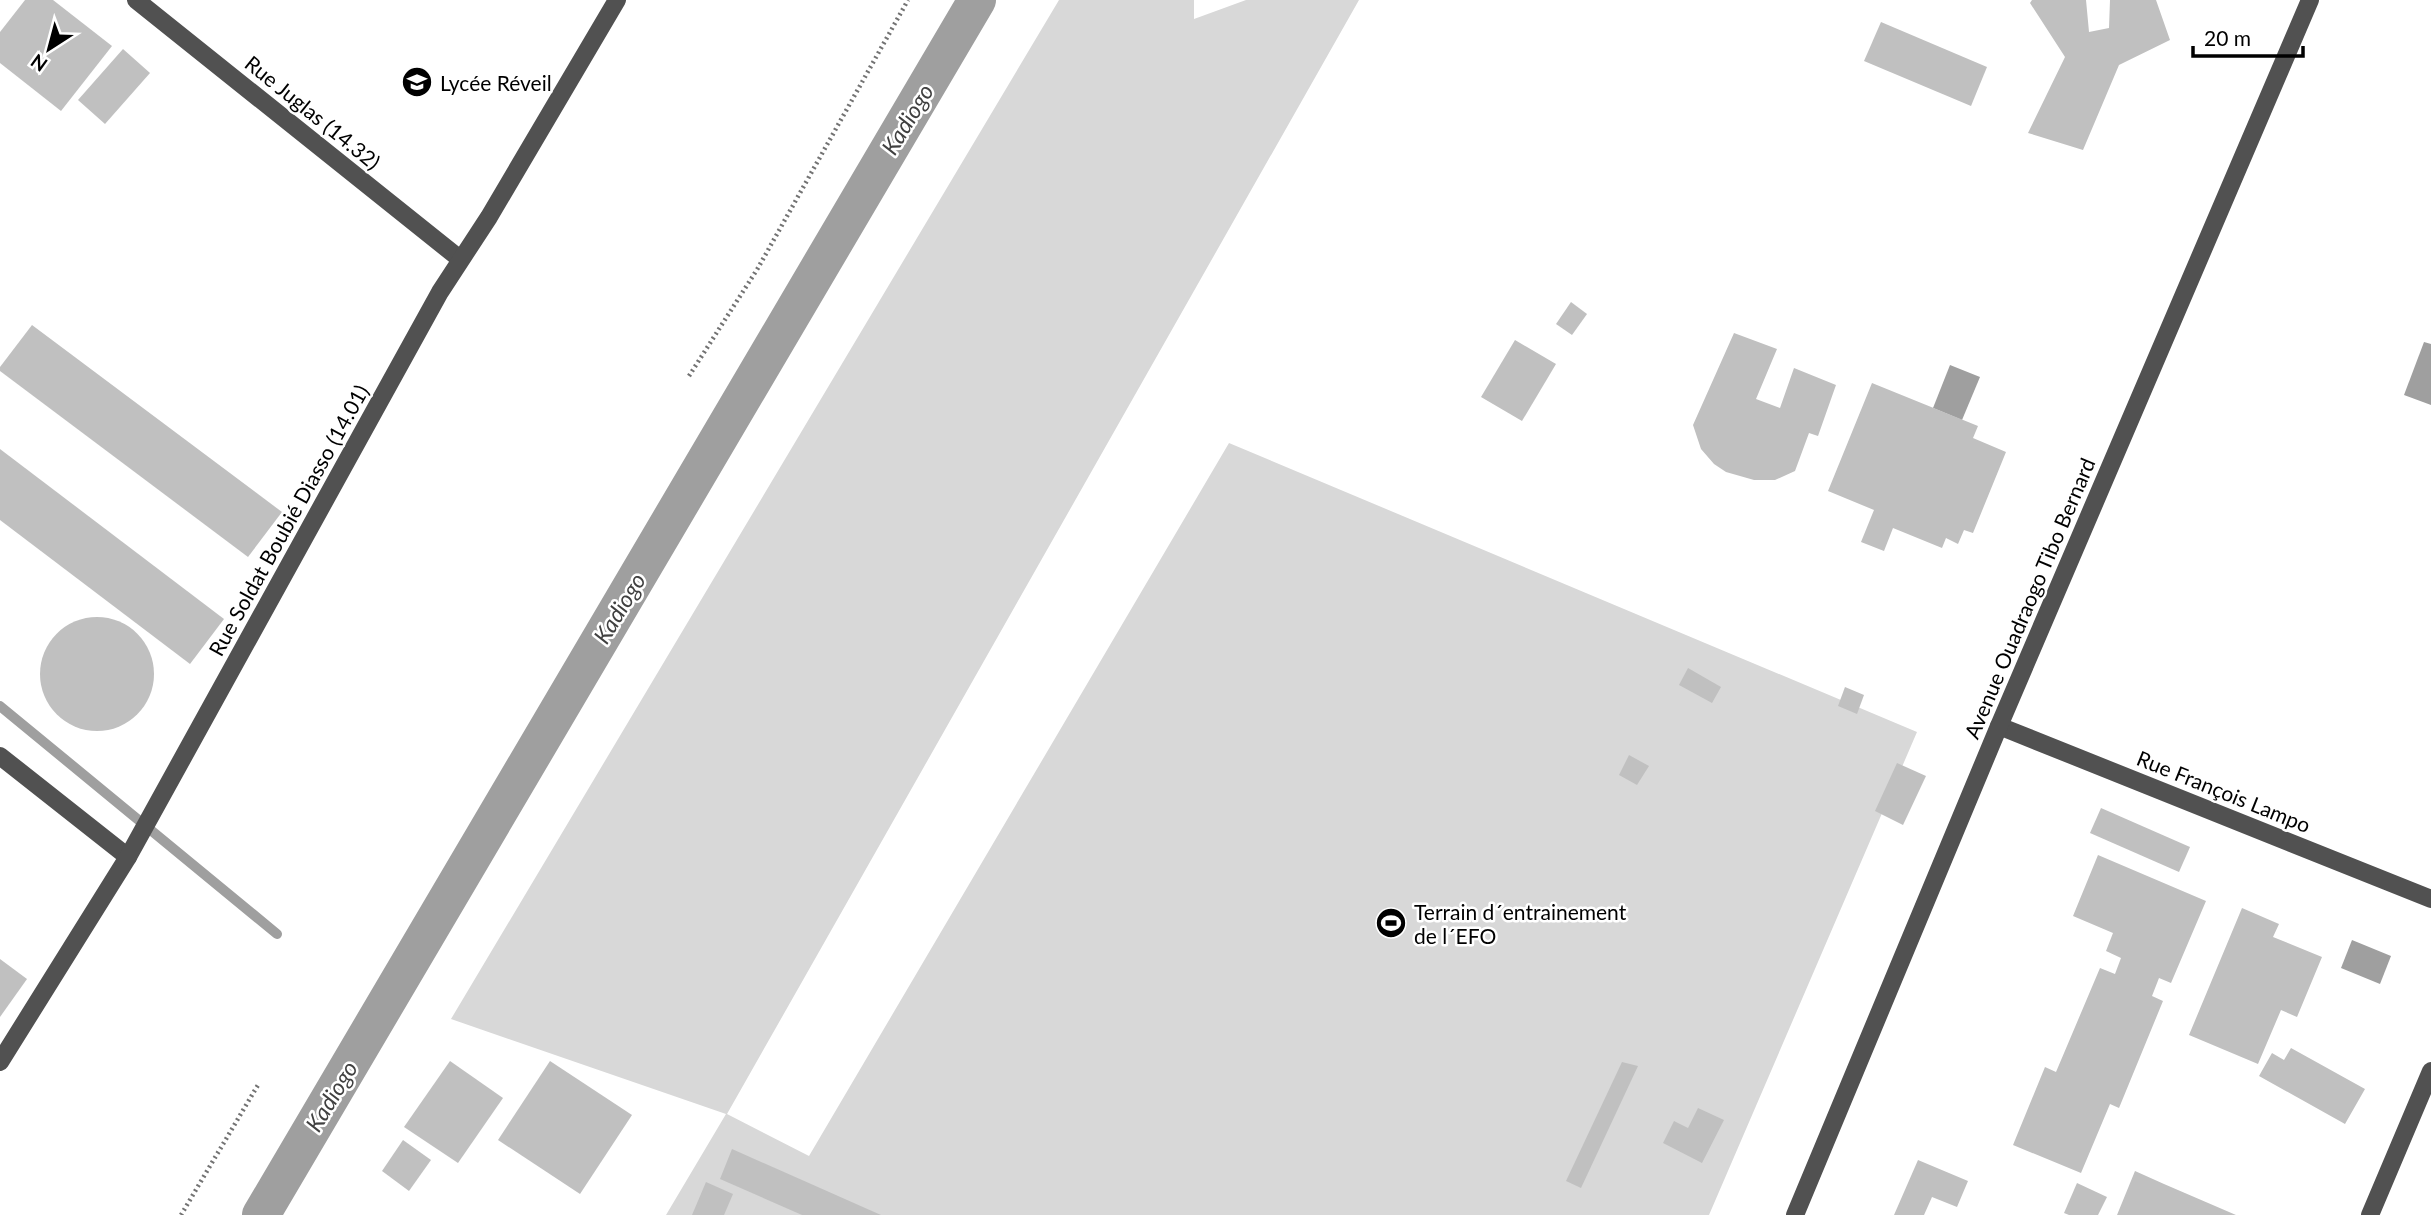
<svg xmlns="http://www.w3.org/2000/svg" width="2431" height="1215" font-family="Lato,sans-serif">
  <rect width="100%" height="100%" fill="#fff"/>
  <path fill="#d8d8d8" d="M1059 0H1194V19L1246 0H1359L727 1114 809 1156 1229 443 1917 732 1709 1215H666L726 1114 451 1019Z"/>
  <g fill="#9f9f9f">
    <path d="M2424 342 2431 344V405L2404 395Z"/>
    <path d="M1950 365 1980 377 1962 420 1933 408Z"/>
    <path d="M2352 940 2391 956 2380 984 2341 968Z"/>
  </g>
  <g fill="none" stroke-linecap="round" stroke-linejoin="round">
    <path stroke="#9f9f9f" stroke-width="10" d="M0 706 277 934"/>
    <path stroke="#9f9f9f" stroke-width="38" d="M261 1215 977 0"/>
  </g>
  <g fill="#c0c0c0">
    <path d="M25 0H53L112 46 61 111 0 63V32Z"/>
    <path d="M2032 0H2086L2089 32 2109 28 2110 0H2156L2170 40 2119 65 2083 150 2028 133 2065 57 2030 3Z"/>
    <path d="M1881 22 1987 67 1971 106 1864 61Z"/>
    <path d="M123 49 150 73 105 124 78 100Z"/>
    <path d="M1571 302 1587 314 1572 335 1556 324Z"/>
    <path d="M32 325 282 512 248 557 0 371V367Z"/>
    <path d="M1734 333 1777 349 1756 399 1780 408 1794 368 1836 385 1818 436 1809 433 1795 471 1775 480H1754L1726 472 1714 464 1701 449 1693 425Z"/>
    <path d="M1515 340 1556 364 1522 421 1481 397Z"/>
    <path d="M1872 383 1978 426 1973 438 2006 452 1973 533 1964 530 1958 544 1946 538 1942 548 1893 528 1884 551 1861 542 1874 510 1828 491Z"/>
    <path d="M0 449 224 619 190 664 0 520Z"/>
    <circle cx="97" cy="674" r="57"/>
    <path d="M1688 668 1721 687 1712 703 1679 685Z"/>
    <path d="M1845 687 1864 695 1857 714 1838 706Z"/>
    <path d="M1629 755 1649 766 1637 785 1619 775Z"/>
    <path d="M1897 763 1926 776 1903 825 1875 811Z"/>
    <path d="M2101 808 2190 847 2179 872 2090 833Z"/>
    <path d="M2098 855 2206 901 2171 983 2159 978 2152 996 2163 1001 2119 1108 2110 1104 2081 1173 2013 1145 2045 1067 2056 1072 2100 968 2115 974 2121 958 2106 951 2113 933 2073 916Z"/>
    <path d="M2242 908 2279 924 2273 937 2322 957 2297 1017 2281 1010 2258 1064 2189 1035Z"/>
    <path d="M0 959 27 979 0 1017Z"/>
    <path d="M2291 1048 2365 1089 2345 1124 2259 1076 2272 1053 2284 1060Z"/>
    <path d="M450 1061 503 1098 458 1163 404 1127Z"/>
    <path d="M550 1061 632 1115 580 1194 498 1140Z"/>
    <path d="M1622 1062 1638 1066 1581 1188 1566 1181Z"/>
    <path d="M1698 1108 1724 1120 1702 1163 1663 1143 1674 1121 1688 1128Z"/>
    <path d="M403 1140 431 1160 409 1191 382 1171Z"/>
    <path d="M732 1149 881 1215H802L720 1179Z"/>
    <path d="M1918 1160 1968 1181 1957 1207 1932 1197 1924 1215H1894Z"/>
    <path d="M2135 1171 2164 1184 2236 1215H2117Z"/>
    <path d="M706 1182 733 1194 724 1215H692Z"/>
    <path d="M2077 1183 2107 1197 2098 1215H2069L2064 1213Z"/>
  </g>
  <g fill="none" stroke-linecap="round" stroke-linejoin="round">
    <g stroke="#737373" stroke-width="4.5" stroke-dasharray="2 3.5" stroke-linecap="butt">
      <path d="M689 376 758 268 908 0"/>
      <path d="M181 1215 258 1085"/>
    </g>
    <g stroke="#515151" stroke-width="18">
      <path d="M136 0 460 259"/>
      <path d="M1999 726 2431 899"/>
      <path d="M0 756 128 857"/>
      <path d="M0 1062 128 857 440 292 489 217 617 0"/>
      <path d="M1795 1215 1999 726 2310 0"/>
      <path d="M2370 1215 2431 1071"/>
    </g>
  </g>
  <defs>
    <g id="school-disc" transform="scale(1.575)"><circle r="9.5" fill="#000" stroke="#fff"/><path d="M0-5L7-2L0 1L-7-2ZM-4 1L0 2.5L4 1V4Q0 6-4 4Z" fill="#fff"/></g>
    <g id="stadium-disc" transform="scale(1.575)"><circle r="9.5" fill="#000" stroke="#fff"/><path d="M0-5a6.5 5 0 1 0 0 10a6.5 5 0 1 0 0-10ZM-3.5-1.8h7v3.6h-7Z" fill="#fff"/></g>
  </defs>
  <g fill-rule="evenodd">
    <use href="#school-disc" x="417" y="82"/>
    <use href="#stadium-disc" x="1391" y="923"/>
  </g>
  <g text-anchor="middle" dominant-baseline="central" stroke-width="5" stroke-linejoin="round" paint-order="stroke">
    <g font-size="21" fill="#000" stroke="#fff" text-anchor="start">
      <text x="440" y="82">Lycée Réveil</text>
      <text x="1414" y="911">Terrain d´entrainement<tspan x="1414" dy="24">de l´EFO</tspan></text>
    </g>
    <g font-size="21" fill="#000" stroke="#fff">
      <text transform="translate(313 112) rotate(39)">Rue Juglas (14.32)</text>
      <text transform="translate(288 520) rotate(-61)">Rue Soldat Boubié Diasso (14.01)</text>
      <text transform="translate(2029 598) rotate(-67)">Avenue Ouadraogo Tibo Bernard</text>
      <text transform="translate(2224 791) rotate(22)">Rue François Lampo</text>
    </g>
    <g font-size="23" font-style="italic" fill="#404040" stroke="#fff">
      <text transform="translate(907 119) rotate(-59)">Kadiogo</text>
      <text transform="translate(619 608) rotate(-59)">Kadiogo</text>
      <text transform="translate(331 1096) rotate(-59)">Kadiogo</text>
    </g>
  </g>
  <g transform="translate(49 49) rotate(216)" stroke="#ffffff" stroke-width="5" paint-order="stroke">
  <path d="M0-5L12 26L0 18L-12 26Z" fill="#000000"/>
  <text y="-10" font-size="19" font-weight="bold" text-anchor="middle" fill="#000000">N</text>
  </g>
  <path d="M2193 46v10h110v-10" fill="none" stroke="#000000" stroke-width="3.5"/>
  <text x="2204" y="46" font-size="21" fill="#000000" stroke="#ffffff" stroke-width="5" paint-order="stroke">20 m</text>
</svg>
